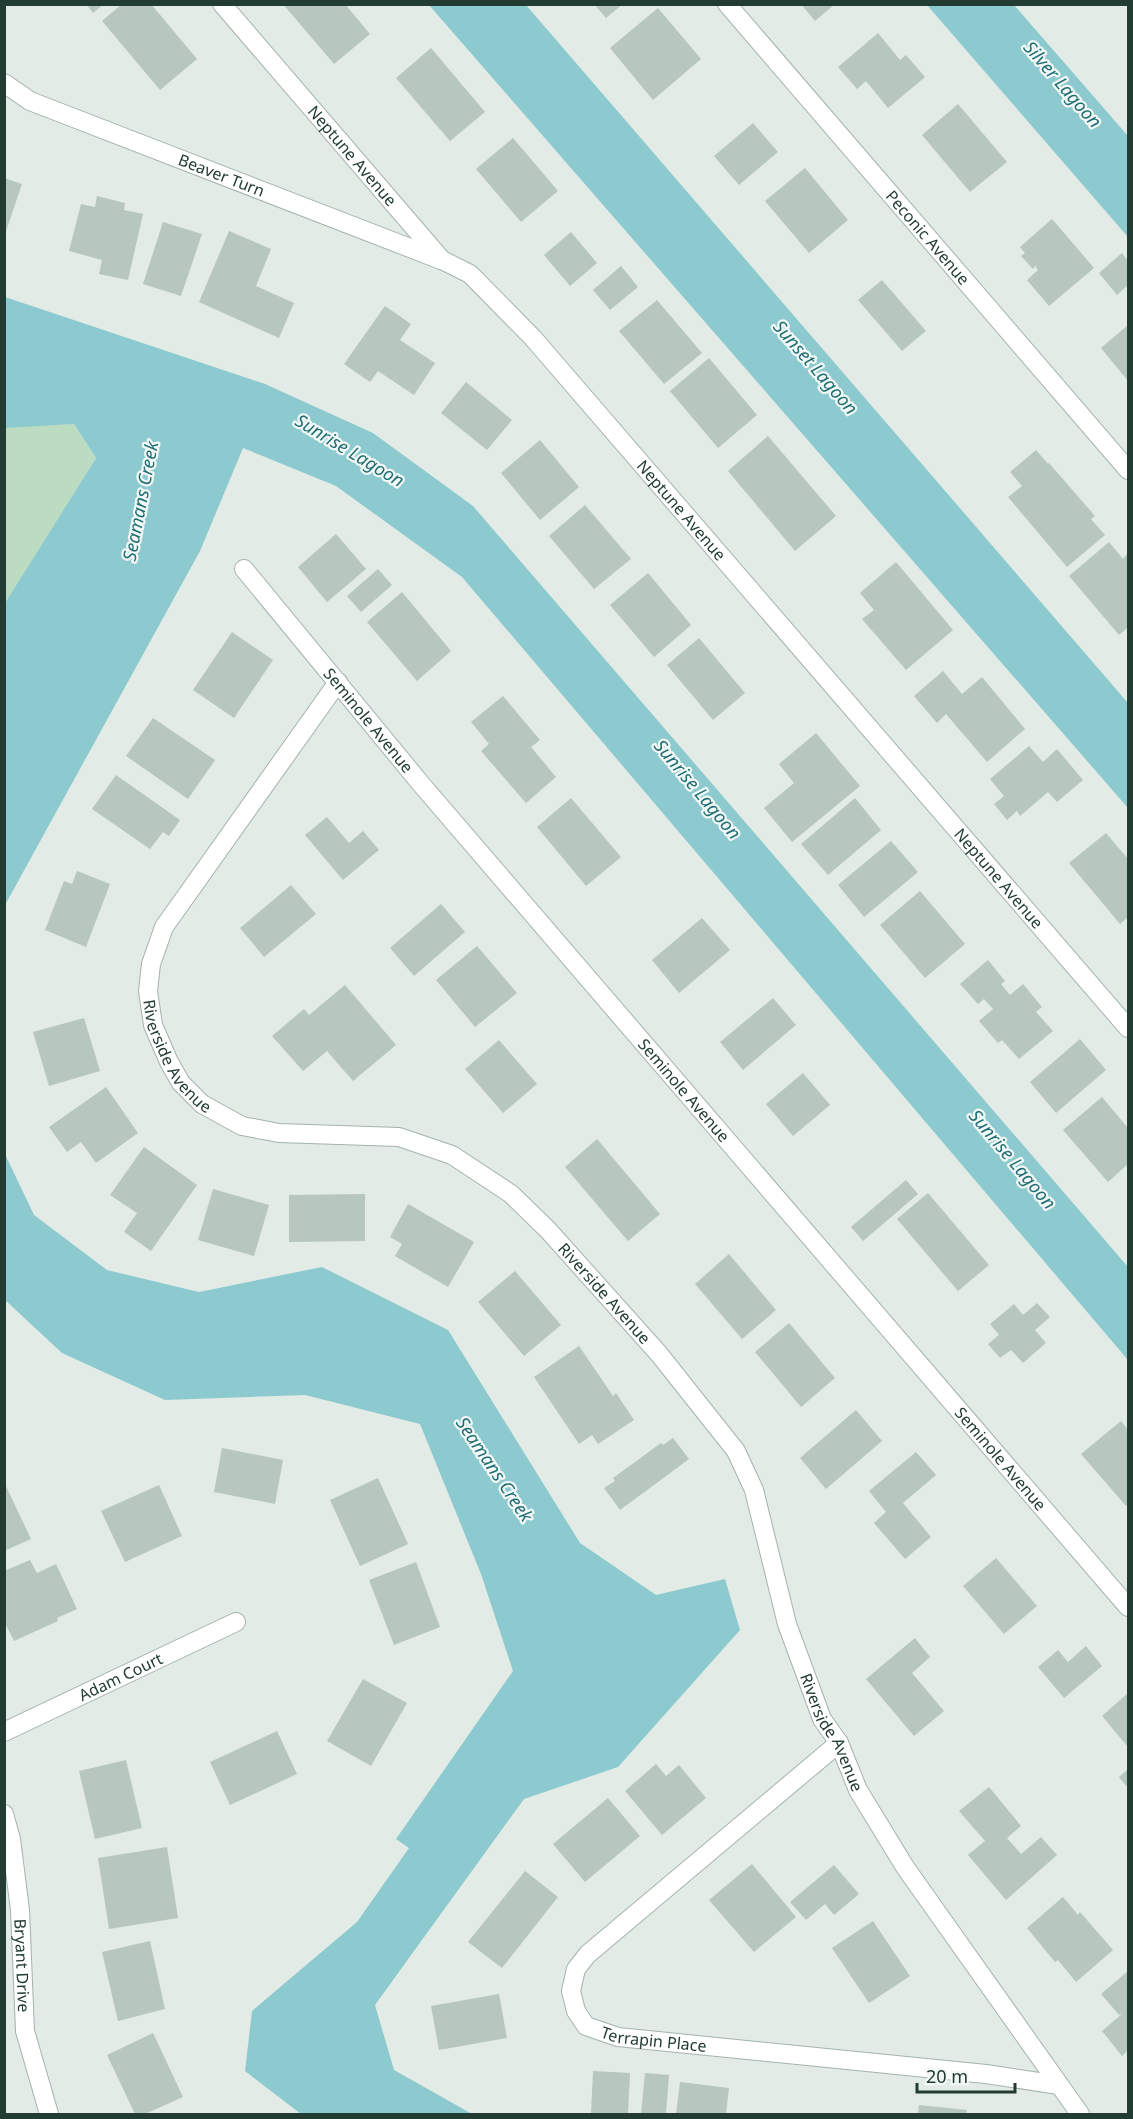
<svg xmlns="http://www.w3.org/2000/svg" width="1133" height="2119" font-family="'Noto Sans',sans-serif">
  <rect width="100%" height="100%" fill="#e2ebe6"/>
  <path fill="#bbdcc1" d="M74 424 96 458 5 603V426Z"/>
  <g fill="#8ccacf">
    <path d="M429 5H526L1128 703V808Z"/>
    <path d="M927 5H1014L1128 136V237Z"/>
    <path d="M5 297 265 384 373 433 473 506 1128 1267V1360L462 577 336 486 243 448 200 551 5 905V603L96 458 74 424 5 428Z"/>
    <path d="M4 1152 34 1215 107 1270 199 1292 322 1267 448 1330 580 1543 656 1595 725 1579 740 1630 618 1767 524 1799 375 2005 394 2070 472 2114H301L245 2071 252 2011 357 1922 409 1848 396 1839 513 1671 481 1574 420 1424 305 1395 165 1400 62 1353 5 1300Z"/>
  </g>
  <g fill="#b7c6bf">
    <path d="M86 4H104L93 13Z"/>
    <path d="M122 4H151L197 59 160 90 102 21Z"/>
    <path d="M283 4H345L370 34 334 64Z"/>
    <path d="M594 4H623L606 18Z"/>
    <path d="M801 4H835L815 21Z"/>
    <path d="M658 8 701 59 653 100 610 48Z"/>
    <path d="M878 33 900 60 906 55 925 77 888 108 866 81 857 89 838 67Z"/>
    <path d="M431 48 485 112 450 141 396 78Z"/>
    <path d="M958 104 1007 162 970 192 922 135Z"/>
    <path d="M753 123 778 152 739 185 714 156Z"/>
    <path d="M513 138 558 191 521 222 476 169Z"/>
    <path d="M805 168 848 220 809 253 765 201Z"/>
    <path d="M4 178 22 184 5 234 4 233Z"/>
    <path d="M97 196 125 203 124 210 143 214 128 280 99 274 102 260 69 251 81 204 95 207Z"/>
    <path d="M1052 219 1094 268 1049 306 1027 280 1038 270 1035 266 1033 269 1021 256 1025 253 1020 247Z"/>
    <path d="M163 222 202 234 181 296 143 284Z"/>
    <path d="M229 231 271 249 256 286 294 303 279 338 199 302Z"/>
    <path d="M571 232 597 263 570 286 544 255Z"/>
    <path d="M1122 253 1128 261V285L1117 295 1099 273Z"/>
    <path d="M621 266 638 287 610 310 593 290Z"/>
    <path d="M882 280 926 331 902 351 858 300Z"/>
    <path d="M657 300 702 353 664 384 619 331Z"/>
    <path d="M385 306 411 324 400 340 435 363 414 395 378 371 370 382 344 364Z"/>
    <path d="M1128 325V381L1101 348Z"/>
    <path d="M709 358 757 415 718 448 670 391Z"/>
    <path d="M466 382 512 420 487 450 441 413Z"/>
    <path d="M768 436 836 516 795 551 728 471Z"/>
    <path d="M540 440 579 487 540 520 501 473Z"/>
    <path d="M1036 450 1048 464 1049 463 1095 516 1091 519 1105 535 1067 567 1008 497 1022 486 1010 472Z"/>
    <path d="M585 505 631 559 594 589 549 536Z"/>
    <path d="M336 534 366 569 327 602 298 567Z"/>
    <path d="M1109 542 1123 559 1128 553V627L1119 635 1069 576Z"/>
    <path d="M896 562 953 630 906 670 862 619 874 610 860 593Z"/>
    <path d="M378 569 392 585 361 612 347 596Z"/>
    <path d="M648 573 691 625 654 657 610 605Z"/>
    <path d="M402 592 451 651 417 681 367 622Z"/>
    <path d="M232 632 273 660 234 718 193 690Z"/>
    <path d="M699 638 745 693 713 720 667 665Z"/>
    <path d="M943 671 962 694 982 677 1025 729 987 762 946 714 937 723 914 696Z"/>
    <path d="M503 696 540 740 531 747 556 777 526 803 481 751 489 744 471 722Z"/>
    <path d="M153 718 215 760 188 799 126 756Z"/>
    <path d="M816 733 860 786 792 842 764 808 794 783 779 764Z"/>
    <path d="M1029 746 1043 762 1057 749 1083 780 1057 802 1048 792 1020 816 1017 811 1007 820 994 804 1004 796 990 779Z"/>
    <path d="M116 775 180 820 169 836 163 832 150 849 92 809Z"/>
    <path d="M571 798 621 857 586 886 537 827Z"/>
    <path d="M855 798 881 830 828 875 801 844Z"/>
    <path d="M327 817 349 843 363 831 379 850 343 880 305 835Z"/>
    <path d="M1106 833 1128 859V917L1120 924 1069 863Z"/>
    <path d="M891 841 918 872 864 917 838 885Z"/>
    <path d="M77 871 110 884 86 947 45 930 64 881 72 884Z"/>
    <path d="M291 885 316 914 264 957 240 928Z"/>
    <path d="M920 891 965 944 925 978 880 925Z"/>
    <path d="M441 904 465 932 414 976 390 948Z"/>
    <path d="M702 918 730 950 679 993 652 960Z"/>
    <path d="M477 946 517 993 475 1027 436 980Z"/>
    <path d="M988 960 1005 981 1001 984 1010 995 1023 984 1042 1007 1036 1012 1053 1031 1019 1059 1002 1040 998 1043 979 1021 993 1009 984 999 978 1004 960 984Z"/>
    <path d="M345 985 396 1045 353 1081 327 1051 303 1071 272 1036 304 1009 309 1015Z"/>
    <path d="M773 998 796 1025 743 1070 720 1042Z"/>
    <path d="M84 1018 100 1071 49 1086 33 1032Z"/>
    <path d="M1080 1039 1106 1070 1056 1113 1030 1082Z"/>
    <path d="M499 1040 537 1084 503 1113 465 1069Z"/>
    <path d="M803 1073 830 1105 793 1136 766 1104Z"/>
    <path d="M106 1087 138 1133 96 1163 81 1142 67 1152 49 1127Z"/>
    <path d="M1102 1097 1128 1128V1164L1108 1182 1063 1130Z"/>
    <path d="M597 1139 660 1214 628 1241 565 1167Z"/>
    <path d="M144 1147 197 1185 151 1251 124 1232 137 1213 110 1195Z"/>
    <path d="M906 1180 918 1194 863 1241 851 1227Z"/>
    <path d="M213 1189 269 1205 254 1256 198 1240Z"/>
    <path d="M928 1193 989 1265 958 1291 897 1219Z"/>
    <path d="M365 1194V1241L289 1242V1195Z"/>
    <path d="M408 1204 474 1242 448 1287 395 1256 402 1244 390 1237Z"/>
    <path d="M729 1254 776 1310 742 1339 695 1284Z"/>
    <path d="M515 1271 561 1325 524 1356 478 1302Z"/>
    <path d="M1037 1303 1050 1317 1035 1330 1046 1343 1023 1363 1011 1350 1000 1358 988 1344 999 1335 990 1324 1014 1304 1023 1315Z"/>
    <path d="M789 1323 835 1378 801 1407 755 1352Z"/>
    <path d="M579 1346 613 1396 616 1393 634 1420 598 1444 592 1435 579 1444 534 1377Z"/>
    <path d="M856 1410 882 1441 826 1489 800 1458Z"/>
    <path d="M1121 1421 1128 1430V1504L1126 1506 1081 1454Z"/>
    <path d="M673 1438 689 1459 620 1510 604 1488 615 1481 613 1478 661 1443 663 1445Z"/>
    <path d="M222 1448 283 1460 275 1504 214 1492Z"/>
    <path d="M916 1452 936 1475 903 1503 931 1537 905 1559 874 1523 886 1512 869 1491Z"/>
    <path d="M378 1478 408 1544 360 1566 330 1500Z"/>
    <path d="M4 1482 31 1539 4 1551Z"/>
    <path d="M159 1485 182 1536 125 1562 101 1511Z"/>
    <path d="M996 1558 1037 1606 1004 1634 963 1586Z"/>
    <path d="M30 1560 37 1573 56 1564 77 1609 57 1618 58 1621 14 1641 4 1621V1571Z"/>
    <path d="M416 1562 440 1627 394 1645 369 1580Z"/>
    <path d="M915 1638 930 1657 912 1673 944 1711 914 1736 866 1679Z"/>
    <path d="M1086 1646 1102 1666 1064 1698 1038 1667 1058 1650 1068 1662Z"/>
    <path d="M363 1679 407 1703 371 1766 327 1741Z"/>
    <path d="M1128 1693V1747L1102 1716Z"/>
    <path d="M277 1731 297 1774 230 1805 210 1762Z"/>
    <path d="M126 1760 142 1828 95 1839 79 1771Z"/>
    <path d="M656 1764 666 1776 679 1765 706 1798 662 1835 625 1791Z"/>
    <path d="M1128 1769V1788L1119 1777Z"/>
    <path d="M989 1787 1021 1826 1007 1838 1021 1854 1041 1837 1057 1855 1006 1900 968 1855 985 1841 959 1811Z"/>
    <path d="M608 1798 640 1836 585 1882 553 1844Z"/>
    <path d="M167 1847 178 1918 109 1929 98 1858Z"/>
    <path d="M752 1864 796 1917 754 1952 709 1900Z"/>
    <path d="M834 1865 859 1894 834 1915 825 1904 806 1920 790 1902Z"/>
    <path d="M525 1871 558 1897 502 1968 468 1942Z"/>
    <path d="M1063 1897 1078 1915 1080 1912 1113 1950 1076 1982 1058 1960 1055 1962 1027 1928Z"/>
    <path d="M873 1921 910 1976 869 2003 832 1948Z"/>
    <path d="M150 1941 165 2009 118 2021 102 1952Z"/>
    <path d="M1128 1971V2050L1122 2056 1102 2031 1123 2013 1119 2015 1101 1994Z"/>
    <path d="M499 1994 507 2038 439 2050 431 2006Z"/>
    <path d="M153 2033 183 2097 145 2114H135L107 2055Z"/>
    <path d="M593 2071 630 2073 628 2114H591Z"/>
    <path d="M645 2073 669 2075 666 2114H641Z"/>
    <path d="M680 2082 729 2088 726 2114H676Z"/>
    <path d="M919 2105 967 2110 966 2114H918Z"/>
  </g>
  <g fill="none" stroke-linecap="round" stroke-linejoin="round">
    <g stroke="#a5b3ad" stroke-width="20">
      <g id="minor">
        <path id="s1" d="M222 4 442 260 470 274 533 338 1128 1028"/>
        <path id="s2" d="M727 4 1128 470"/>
        <path id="s3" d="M4 83 30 101 441 260"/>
        <path id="s4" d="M244 569 421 784 1128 1607"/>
        <path id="s5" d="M338 682 164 927 151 964 148 991 153 1025 169 1062 181 1083 202 1104 242 1126 279 1133 399 1137 452 1155 511 1194 548 1230 659 1354 736 1451 754 1490 787 1624 822 1719 839 1743 858 1790 905 1867 1080 2114"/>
        <path id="s6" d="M4 1732 236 1622"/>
        <path id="s7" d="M839 1743 588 1954 576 1969 571 1991 576 2011 586 2026 618 2037 986 2074 1059 2085"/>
        <path id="s8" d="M4 1814 11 1839 20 1910 25 2031 49 2114"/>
      </g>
    </g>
    <use href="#minor" stroke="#fff" stroke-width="18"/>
  </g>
  <g text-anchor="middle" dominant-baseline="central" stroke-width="4.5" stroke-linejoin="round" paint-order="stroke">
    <g font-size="16" fill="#223c33" stroke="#f2f8f5">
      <text stroke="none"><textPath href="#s1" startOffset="200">Neptune Avenue</textPath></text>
      <text stroke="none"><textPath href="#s3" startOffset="237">Beaver Turn</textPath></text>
      <text stroke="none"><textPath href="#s2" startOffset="308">Peconic Avenue</textPath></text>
      <text stroke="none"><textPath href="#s1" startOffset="686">Neptune Avenue</textPath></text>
      <text stroke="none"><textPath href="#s4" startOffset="196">Seminole Avenue</textPath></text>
      <text stroke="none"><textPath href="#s1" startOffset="1172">Neptune Avenue</textPath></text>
      <text stroke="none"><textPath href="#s5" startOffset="440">Riverside Avenue</textPath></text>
      <text stroke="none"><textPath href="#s4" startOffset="682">Seminole Avenue</textPath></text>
      <text stroke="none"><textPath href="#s5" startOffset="962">Riverside Avenue</textPath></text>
      <text stroke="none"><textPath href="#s4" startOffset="1168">Seminole Avenue</textPath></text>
      <text stroke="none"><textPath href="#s6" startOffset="129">Adam Court</textPath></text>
      <text stroke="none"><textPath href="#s5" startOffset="1466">Riverside Avenue</textPath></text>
      <text stroke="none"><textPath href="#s8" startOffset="153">Bryant Drive</textPath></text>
      <text stroke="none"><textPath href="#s7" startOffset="478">Terrapin Place</textPath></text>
    </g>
    <g font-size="18" font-style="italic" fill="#1f6e75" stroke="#f2f8f5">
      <text transform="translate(1063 84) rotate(49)">Silver Lagoon</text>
      <text transform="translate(816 367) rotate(49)">Sunset Lagoon</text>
      <text transform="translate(350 450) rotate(31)">Sunrise Lagoon</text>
      <text transform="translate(140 501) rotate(-79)">Seamans Creek</text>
      <text transform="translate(698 789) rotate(50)">Sunrise Lagoon</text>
      <text transform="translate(1013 1159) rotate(50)">Sunrise Lagoon</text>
      <text transform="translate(495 1469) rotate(56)">Seamans Creek</text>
    </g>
  </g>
  <rect width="1133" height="2119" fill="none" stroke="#223c33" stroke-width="12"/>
  <path d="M917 2083v9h98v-9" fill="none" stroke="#223c33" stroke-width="3"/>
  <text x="926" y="2083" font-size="18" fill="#223c33" stroke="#f2f8f5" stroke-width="4.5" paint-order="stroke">20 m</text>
</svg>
